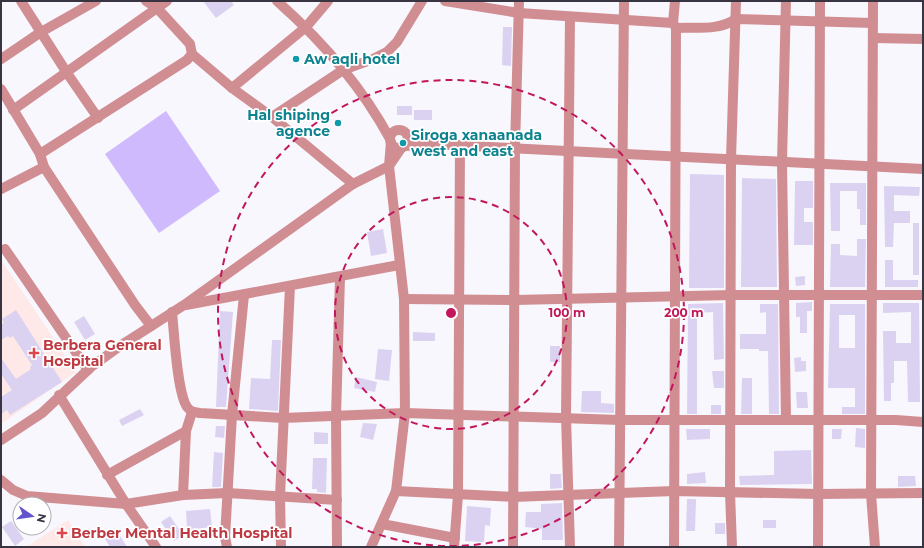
<svg xmlns="http://www.w3.org/2000/svg" width="924" height="548" font-family="Montserrat,sans-serif">
  <rect width="100%" height="100%" fill="#f8f7fd"/>
  <g fill="#fee8e8">
    <path d="M1 260 76 372 1 424Z"/>
    <path d="M68 520 85 547H26Z"/>
  </g>
  <path fill="#cebafd" d="M166 111 220 191 159 233 105 154Z"/>
  <g fill="#dbd2f2" fill-rule="evenodd">
    <path d="M203 1H231L234 5 216 18Z"/>
    <path d="M503 27H512L511 66 502 65Z"/>
    <rect x="397" y="106" width="15" height="9"/>
    <rect x="414" y="110" width="18" height="10"/>
    <path d="M690 174 724 175V288H689Z"/>
    <path d="M742 178 776 179 777 287H741Z"/>
    <path d="M795 181H813V208H804V222H813V245H794Z"/>
    <path d="M830 183H866V225H860V209H857V191H840V231H831Z"/>
    <path d="M884 186 920 187 919 196 894 195V211H910V223H894L893 247H885Z"/>
    <rect x="913" y="223" width="6" height="52"/>
    <path d="M383 229 387 253 371 256 367 232Z"/>
    <path d="M857 239H866L865 287H830L831 244H840V255L857 256Z"/>
    <path d="M885 260H893V280H918V287H885Z"/>
    <path d="M805 276V285L796 286 795 277Z"/>
    <path d="M812 302V311H807V333H800V317H796V303Z"/>
    <path d="M723 303 724 359 714 360 713 312 697 313V414H687L688 304Z"/>
    <path d="M883 303H919L920 402H908L907 361H894V383H891V401H884L883 331H896V343H911V312L883 313Z"/>
    <path d="M760 304H778L779 414H769L768 351H759V349H740V334H766V312L760 313Z"/>
    <path d="M830 304H865V414H842V407H855V388H828ZM839 315H855V348H839Z"/>
    <path d="M16 310 62 382 10 415 7 410 1 414V397L12 390 1 374V358L16 379 31 369 30 367 32 365 13 336 10 338 8 336 1 340V325L4 323 2 319Z"/>
    <path d="M220 311 233 312 226 407H216Z"/>
    <path d="M84 316 95 334 85 340 74 322Z"/>
    <path d="M413 332 435 333V341H413Z"/>
    <path d="M272 340H281L278 411 249 409 251 378 270 379Z"/>
    <rect x="550" y="346" width="10" height="16"/>
    <path d="M378 349 392 350 389 381 375 379Z"/>
    <path d="M801 357V361H806V371L795 372 794 358Z"/>
    <path d="M712 371H724V388H714Z"/>
    <path d="M356 377 377 382 375 392 354 388Z"/>
    <path d="M742 378H752V414H741Z"/>
    <path d="M582 391H601V403L614 404V413L581 412Z"/>
    <path d="M796 392H807L808 408H797Z"/>
    <rect x="711" y="405" width="10" height="9"/>
    <path d="M140 409 144 415 122 426 119 420Z"/>
    <path d="M363 423 377 424 373 440 360 437Z"/>
    <path d="M216 426H225L224 438 215 437Z"/>
    <path d="M856 428 865 429V448L855 447Z"/>
    <path d="M686 429H710V439L687 440Z"/>
    <path d="M832 429H842L841 439H832Z"/>
    <path d="M314 432 328 433V444H314Z"/>
    <path d="M811 450 812 484 740 485 739 476 774 475V451Z"/>
    <path d="M214 452 223 453 221 487H212Z"/>
    <path d="M313 458H327L326 493 317 492V489H312Z"/>
    <path d="M705 472 706 483 687 484V474Z"/>
    <path d="M550 474H561L562 488 550 489Z"/>
    <path d="M898 476H915L916 486 898 487Z"/>
    <path d="M687 499H696L695 531H686Z"/>
    <path d="M562 503 563 540H542V529L525 527 526 512H541V504Z"/>
    <path d="M467 506 491 508 490 526 485 525 484 542 465 541Z"/>
    <path d="M210 509 212 527 187 530 186 511Z"/>
    <path d="M170 516 183 535 174 541 161 522Z"/>
    <rect x="763" y="520" width="13" height="8"/>
    <path d="M11 521 24 539 15 546 2 527Z"/>
    <rect x="715" y="523" width="10" height="11"/>
    <path d="M115 528 127 547H110L103 536Z"/>
  </g>
  <g fill="none" stroke-linecap="round" stroke-linejoin="round">
    <g stroke="#d18e92" stroke-width="10">
      <path d="M21 1 67 73 98 118"/>
      <path d="M146 1 157 8 190 44 192 54 232 88 272 117 353 184"/>
      <path d="M277 1C321 40 362 87 390 139"/>
      <path d="M445 1 519 13 673 23 676 28 674 547"/>
      <path d="M873 1 871 494 875 547"/>
      <path d="M570 17 566 417 570 547"/>
      <path d="M673 23 675 1"/>
      <path d="M676 28C697 27 718 31 736 19L873 23"/>
      <path d="M873 38 923 39"/>
      <path d="M1 59 41 32 96 1"/>
      <path d="M232 88 306 27 328 1"/>
      <path d="M1 89 40 154 44 167 135 305 151 326"/>
      <path d="M13 110 167 1"/>
      <path d="M272 117 343 70 373 59 387 52 397 42 422 1"/>
      <circle cx="399" cy="139" r="9"/>
      <path d="M405 146 430 144 923 169"/>
      <path d="M40 154 187 60 192 54"/>
      <path d="M1 189 44 167"/>
      <path d="M5 249 88 370"/>
      <path d="M404 299 515 300 732 295H923"/>
      <path d="M186 305 399 265"/>
      <path d="M172 312C174 331 177 393 187 407 191 412 194 412 200 413L283 418 405 413 620 420H896L923 422"/>
      <path d="M59 395 126 504 156 547"/>
      <path d="M786 420 782 162 786 1"/>
      <path d="M1 440 42 413 91 367 120 346 184 305 353 184 389 166 402 147"/>
      <path d="M107 475 186 431 192 412"/>
      <path d="M1 480 13 490 27 496 126 504 183 495 227 493 337 500"/>
      <path d="M396 491 513 497 674 491 818 494 923 493"/>
      <path d="M183 495 186 431"/>
      <path d="M382 524 455 538"/>
      <path d="M227 547 225 537 232 415 244 295"/>
      <path d="M281 547 280 496 290 286"/>
      <path d="M337 547 336 416 340 277"/>
      <path d="M371 547 396 491 405 413 404 299 389 166 391 142"/>
      <path d="M454 547 458 495 460 145"/>
      <path d="M513 547 515 148 519 1"/>
      <path d="M619 547 624 1"/>
      <path d="M732 547 730 492 731 159 736 1"/>
      <path d="M818 547 820 1"/>
    </g>
  </g>
  <g fill="none" stroke="#c2185b" stroke-width="2" stroke-dasharray="7 5">
    <circle cx="451" cy="313" r="116"/>
    <circle cx="451" cy="313" r="233"/>
  </g>
  <g fill="#0f9aa8" stroke="#fff" stroke-width="1.5">
    <circle cx="296" cy="59" r="4"/>
    <circle cx="338" cy="123" r="4"/>
    <circle cx="403" cy="143" r="4"/>
  </g>
  <g fill="#e0444e" stroke="#fff" stroke-width="1.5">
    <path d="M32 347h4v4h4v4h-4v4h-4v-4h-4v-4h4z"/>
    <path d="M60 527h4v4h4v4h-4v4h-4v-4h-4v-4h4z"/>
  </g>
  <g text-anchor="middle" dominant-baseline="central" stroke-width="3.5" stroke-linejoin="round" paint-order="stroke">
    <g font-size="14" font-weight="bold" fill="#0d838f" stroke="#fff" text-anchor="start">
      <text x="304" y="59">Aw aqli hotel</text>
      <text x="330" y="115" text-anchor="end">Hal shiping<tspan x="330" dy="16">agence</tspan></text>
      <text x="411" y="135">Siroga xanaanada<tspan x="411" dy="16">west and east</tspan></text>
    </g>
    <g font-size="14" font-weight="bold" fill="#be3a42" stroke="#fff" text-anchor="start">
      <text x="43" y="345">Berbera General<tspan x="43" dy="16">Hospital</tspan></text>
      <text x="71" y="533">Berber Mental Health Hospital</text>
    </g>
  </g>
  <circle cx="451" cy="313" r="6" fill="#c2185b" stroke="#fff" stroke-width="2"/>
  <g font-size="12" text-anchor="middle" font-weight="bold" fill="#c2185b" stroke="#fff" stroke-width="3.5" stroke-linejoin="round" paint-order="stroke">
    <text x="567" y="317">100 m</text>
    <text x="684" y="317">200 m</text>
  </g>
  <rect width="924" height="548" fill="none" stroke="#383441" stroke-width="4"/>
  <g transform="translate(32 516) rotate(103)"><circle r="19" fill="#ffffff" stroke="#afaeb3"/>
  <path d="M0-3L7 15L0 10L-7 15Z" fill="#6254cd"/>
  <text y="-6" font-size="11" font-weight="bold" text-anchor="middle" fill="#383441">N</text>
  </g>
</svg>
